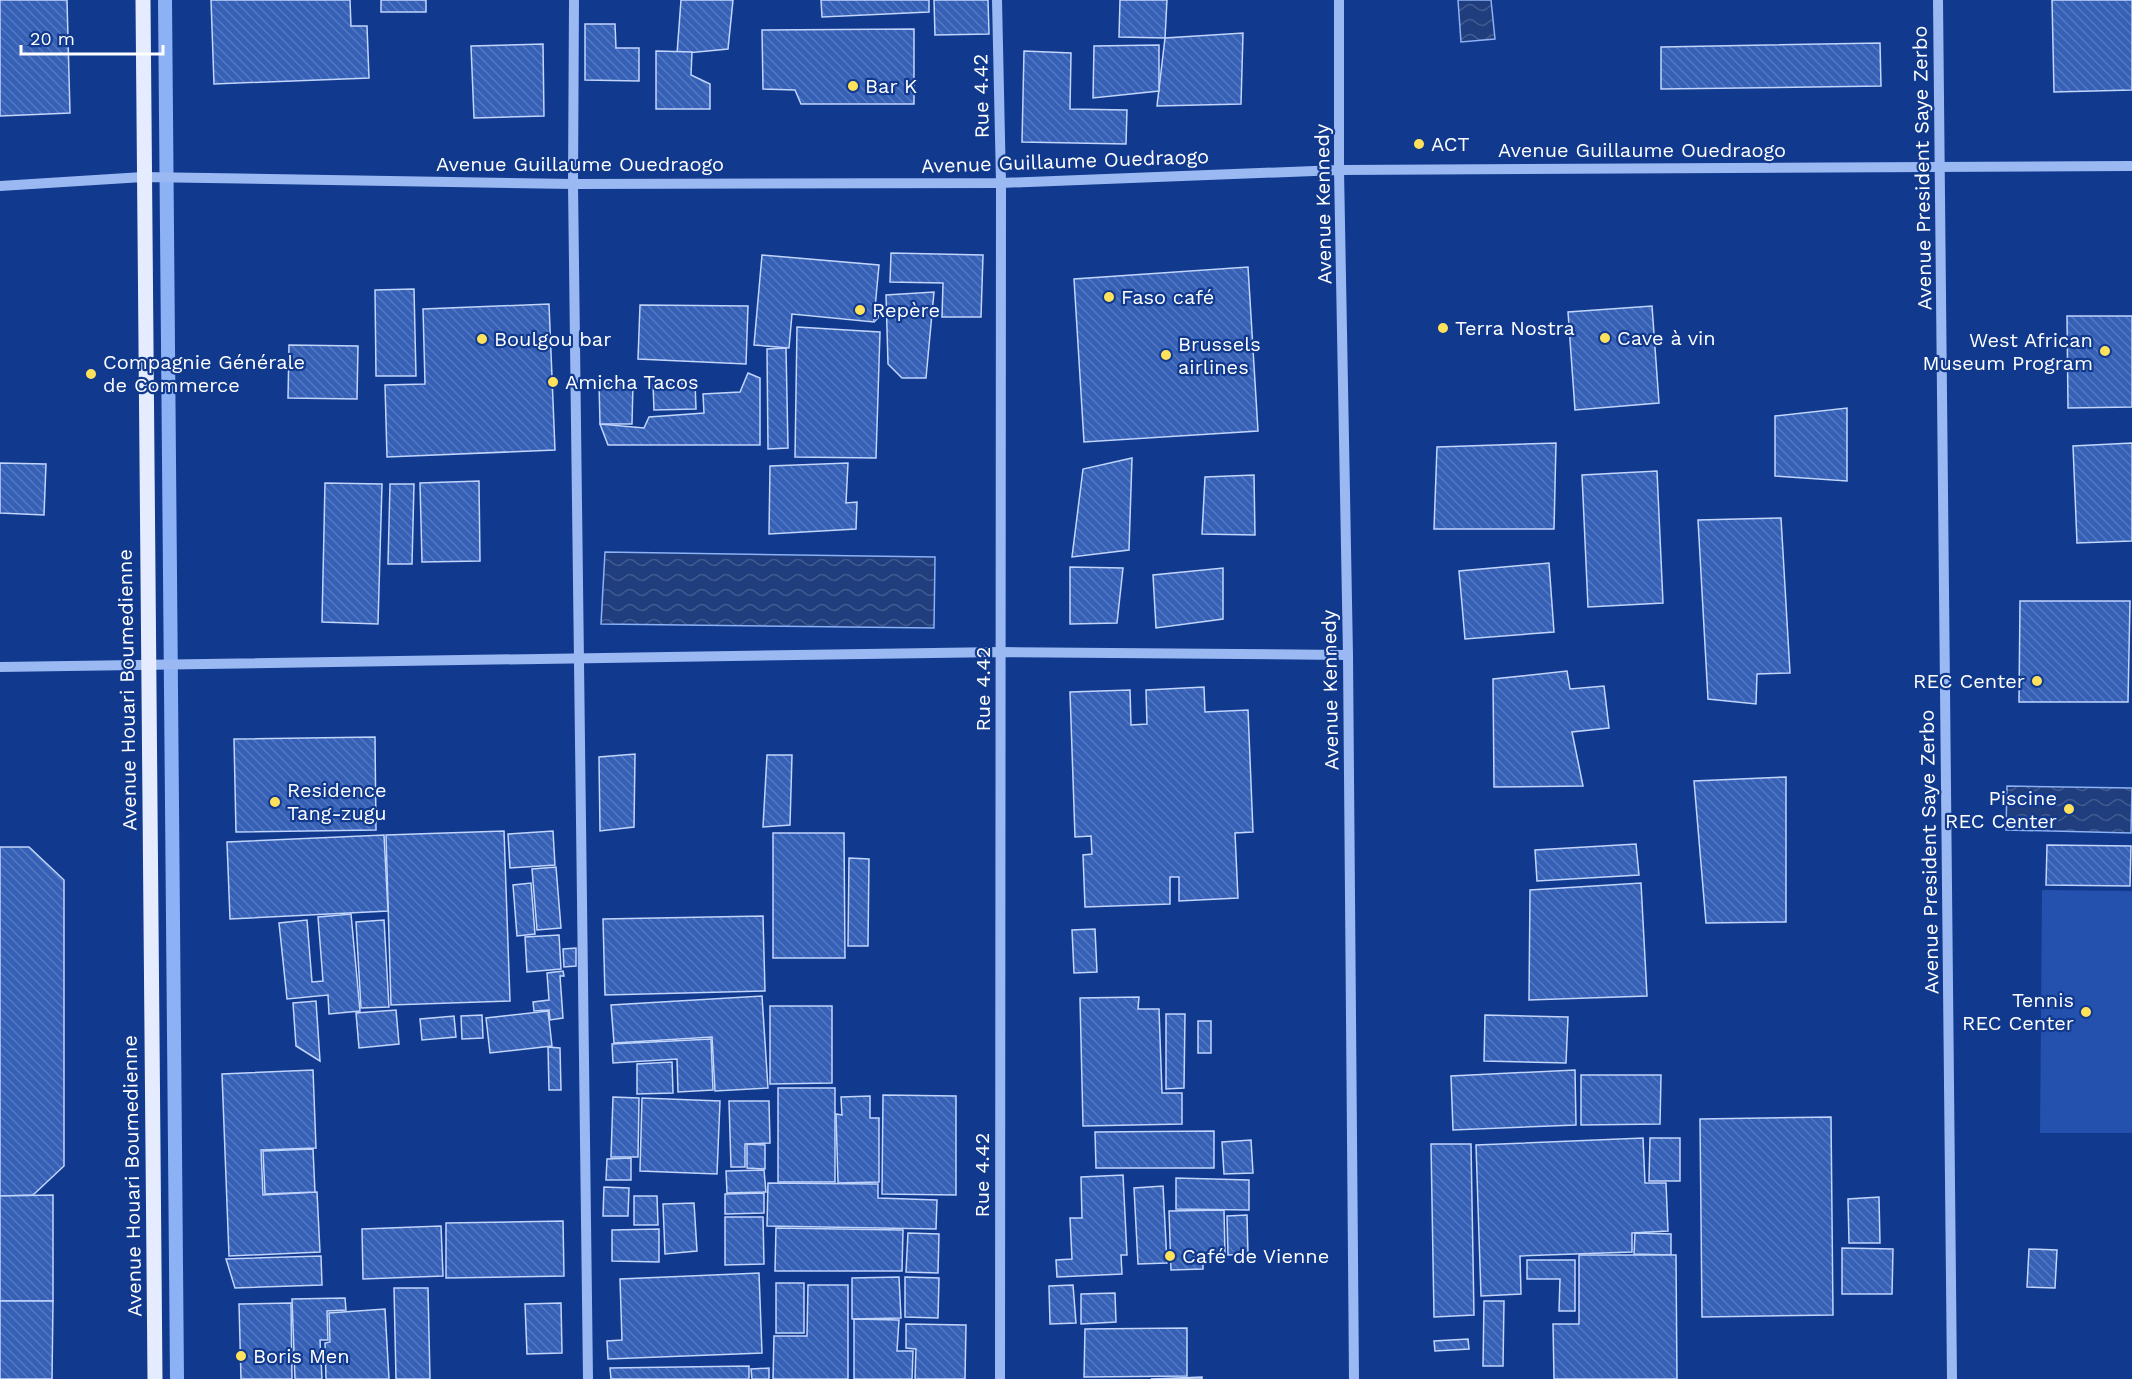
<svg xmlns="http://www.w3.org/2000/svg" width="2132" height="1379" font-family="'Work Sans',sans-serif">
  <defs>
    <pattern id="water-waves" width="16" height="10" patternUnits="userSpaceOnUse" patternTransform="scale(1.5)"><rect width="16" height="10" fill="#203e7d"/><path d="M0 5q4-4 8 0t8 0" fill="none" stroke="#415b90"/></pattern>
    <pattern id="building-back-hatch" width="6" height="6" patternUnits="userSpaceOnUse" patternTransform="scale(1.5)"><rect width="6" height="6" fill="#3560b5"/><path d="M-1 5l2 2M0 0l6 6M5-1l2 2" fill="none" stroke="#5378c0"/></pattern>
  </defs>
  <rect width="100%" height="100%" fill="#11398d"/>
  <path fill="#2351ad" d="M2042 890 2132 891V1133H2040Z"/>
  <g fill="url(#water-waves)" stroke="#8cb1f5" stroke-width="1.5">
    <path d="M1458 0H1491L1495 39 1461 42Z"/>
    <path d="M605 552 935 557 934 628 601 624Z"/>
    <path d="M2007 786 2132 788 2131 833 2006 830Z"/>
  </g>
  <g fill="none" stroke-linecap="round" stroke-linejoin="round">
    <path stroke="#8cb1f5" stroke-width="14" d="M165 0 177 1379"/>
  </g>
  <g fill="url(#building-back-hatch)" stroke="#c1d5fd" stroke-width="1.5">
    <path d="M0 0H67L70 113 0 116Z"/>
    <path d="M211 0H350L351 26H367L369 78 214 84Z"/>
    <rect x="381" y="0" width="45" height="12"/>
    <path d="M681 0H733L728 49 677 54Z"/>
    <path d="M821 0H929V12L822 17Z"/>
    <path d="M934 0H988L989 34 935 35Z"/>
    <path d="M1120 0H1167L1165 38 1119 37Z"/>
    <path d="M2052 0H2132V90L2054 92Z"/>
    <path d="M585 24H615L616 48H639V81L585 80Z"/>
    <path d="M914 29V104H801L795 90 763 89 762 30Z"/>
    <path d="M1243 33 1241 104 1157 106 1165 38Z"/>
    <path d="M1880 43 1881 86 1661 89V47Z"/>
    <path d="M543 44 544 116 474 118 471 46Z"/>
    <path d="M1159 45V91L1093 98 1094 46Z"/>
    <path d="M656 51 692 52 691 75 710 84V109H656Z"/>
    <path d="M1024 51 1071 53 1070 109 1127 110 1126 144 1022 142Z"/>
    <path d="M891 253 983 255 981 317H942L943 283 890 282Z"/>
    <path d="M762 255 879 265 874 319 879 312 878 318 874 322 792 314 789 348 754 345Z"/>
    <path d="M1248 267 1258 431 1084 442 1074 279Z"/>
    <path d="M414 289 416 376H376L375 290Z"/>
    <path d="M934 292 926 378H902L888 364 886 295Z"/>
    <path d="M549 304 555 450 387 457 385 385 425 384 423 309Z"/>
    <path d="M640 305 748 306 746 364 638 359Z"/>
    <path d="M1652 306 1659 403 1575 410 1568 312Z"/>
    <path d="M2067 316H2132V407L2068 408Z"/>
    <path d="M797 327 880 332 876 458 795 457Z"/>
    <path d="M289 345 358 346 357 399 288 398Z"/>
    <path d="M786 348 788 448 768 449 767 349Z"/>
    <path d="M748 373 760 378V445H608L600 424 644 428 649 417 704 413 703 394 740 392Z"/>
    <path d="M695 382 696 409 654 410 653 385Z"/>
    <path d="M599 383 633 384 632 424H600Z"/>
    <path d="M1847 408V481L1775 476V416Z"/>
    <path d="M1556 443 1554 529H1434L1437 447Z"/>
    <path d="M2132 443V541L2077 543 2073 446Z"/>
    <path d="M1132 458 1129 550 1072 557 1083 469Z"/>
    <path d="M0 463 46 464 44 515 0 513Z"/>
    <path d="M848 463 846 503 857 502 856 529 769 534 770 466Z"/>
    <path d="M1657 471 1663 603 1588 607 1582 475Z"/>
    <path d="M1254 475 1255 535 1202 534 1205 477Z"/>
    <path d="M479 481 480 561 422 562 420 483Z"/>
    <path d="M325 483 382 484 378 624 322 622Z"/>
    <path d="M390 484H414L412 564H388Z"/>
    <path d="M1781 518 1790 673 1757 674 1756 704 1708 699 1698 520Z"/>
    <path d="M1549 563 1554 632 1465 639 1459 571Z"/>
    <path d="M1070 567 1123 568 1117 623 1070 624Z"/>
    <path d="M1223 568V619L1156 628 1153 575Z"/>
    <path d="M2020 601H2130L2128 702H2019Z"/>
    <path d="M1567 671 1570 689 1604 686 1609 728 1572 732 1583 786 1494 787 1493 679Z"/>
    <path d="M1204 687 1205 712 1248 710 1253 832 1235 833 1238 898 1179 901V877H1170V904L1085 907 1083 855 1092 854 1091 836 1075 837 1070 692 1130 690 1131 725 1147 724 1146 690Z"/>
    <path d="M375 737 376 830 236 832 234 739Z"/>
    <path d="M635 754 634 827 600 831 599 757Z"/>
    <path d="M767 755H792L790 825 763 827Z"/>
    <path d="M1786 777V922L1706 923 1694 781Z"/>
    <path d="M504 831 510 1001 391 1005 386 835Z"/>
    <path d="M553 831 555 865 510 868 508 834Z"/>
    <path d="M773 833H844L845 958H773Z"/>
    <path d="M384 835 388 911 230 919 227 842Z"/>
    <path d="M1636 844 1639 875 1537 881 1535 850Z"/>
    <path d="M2047 845 2131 846 2130 886 2046 885Z"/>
    <path d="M0 847H29L64 880V1166L33 1195 0 1196Z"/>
    <path d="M849 858 869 859 868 946H848Z"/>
    <path d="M556 867 561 928 537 930 532 869Z"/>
    <path d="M531 883 535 934 517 936 513 885Z"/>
    <path d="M1641 883 1647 996 1529 1000 1530 890Z"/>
    <path d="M351 914 360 1011 329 1014 328 995 287 999 279 923 307 920 312 982 323 981 318 917Z"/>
    <path d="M763 916 765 991 605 995 603 919Z"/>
    <path d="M384 920 389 1007 361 1008 356 922Z"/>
    <path d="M1095 929 1097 972 1074 973 1072 930Z"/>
    <path d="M559 935 561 969 527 972 525 937Z"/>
    <path d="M576 948V966L564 967 563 949Z"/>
    <path d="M563 971 564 976H560L563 1018 550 1020 549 1010 534 1011 533 1002 549 1000 547 973Z"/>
    <path d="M762 996 768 1088 715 1091 712 1037 614 1043 611 1005Z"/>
    <path d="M1139 997 1138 1009H1159L1162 1093H1182V1124L1083 1126 1080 998Z"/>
    <path d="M316 1001 320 1061 296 1046 293 1003Z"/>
    <path d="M770 1006H832V1083L770 1084Z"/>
    <path d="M396 1010 399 1044 359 1048 356 1013Z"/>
    <path d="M548 1011 552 1046 490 1053 486 1018Z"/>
    <path d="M1166 1014H1185L1184 1088 1166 1089Z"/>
    <path d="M482 1015 483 1038 462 1039 461 1016Z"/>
    <path d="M1485 1015 1568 1017 1566 1063 1484 1061Z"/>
    <path d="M454 1016 456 1037 422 1040 420 1019Z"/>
    <rect x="1198" y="1021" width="13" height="32"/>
    <path d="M711 1039 713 1090 678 1092 677 1059 613 1063 612 1044Z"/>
    <path d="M548 1047 560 1048 561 1090H549Z"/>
    <path d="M672 1062 673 1093 637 1094V1064Z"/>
    <path d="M313 1070 316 1148 261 1150 263 1195 317 1192 320 1252 229 1256 222 1074Z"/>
    <path d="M1575 1070 1576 1125 1453 1130 1451 1076Z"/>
    <path d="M1581 1075H1661L1660 1124 1581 1125Z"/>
    <rect x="778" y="1088" width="57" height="94"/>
    <path d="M883 1095 956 1096V1195L882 1194Z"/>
    <path d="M870 1096V1118H879V1182L838 1183 836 1114 842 1115 841 1097Z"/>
    <path d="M613 1097 639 1098 638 1157H611Z"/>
    <path d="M642 1098 720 1101 717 1174 640 1171Z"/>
    <path d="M729 1101H769L770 1143 745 1144V1167H731Z"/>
    <path d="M1831 1117 1833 1315 1702 1317 1700 1119Z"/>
    <path d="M1214 1131V1168H1096L1095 1132Z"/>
    <path d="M1643 1138 1645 1183H1666L1668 1231 1632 1233V1252L1520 1256 1521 1294 1481 1296 1476 1145Z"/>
    <path d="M1650 1138H1680V1181H1649Z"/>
    <path d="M1251 1140 1253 1173 1224 1174 1222 1142Z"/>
    <path d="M747 1144 765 1145V1169L747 1168Z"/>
    <path d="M1431 1144H1471L1474 1315 1434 1317Z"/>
    <path d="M313 1149 315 1192 265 1194 263 1151Z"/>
    <path d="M631 1158V1180H606L607 1159Z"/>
    <path d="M764 1170 766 1192 727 1193 726 1171Z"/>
    <path d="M1123 1175 1127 1255H1121L1122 1274 1057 1277 1056 1260 1072 1259 1070 1218H1082L1081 1177Z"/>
    <path d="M1176 1178 1249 1180V1210L1176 1209Z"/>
    <path d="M768 1183 878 1184V1198L937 1200 936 1229 767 1226Z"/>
    <path d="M1163 1186 1167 1263 1138 1264 1134 1188Z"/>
    <path d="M604 1187 629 1188 628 1216H603Z"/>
    <path d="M764 1193V1213L725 1214V1194Z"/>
    <path d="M53 1195V1301H0V1196Z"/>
    <path d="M634 1196H657L658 1225H634Z"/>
    <path d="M1879 1197 1880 1243H1849L1848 1199Z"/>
    <path d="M694 1203 697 1251 665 1254 663 1204Z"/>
    <path d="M1224 1210 1225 1255H1203V1269L1171 1270 1169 1211Z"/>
    <path d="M1247 1215 1248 1254 1228 1255 1227 1216Z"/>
    <path d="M725 1217H763L764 1264 725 1265Z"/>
    <path d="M563 1221 564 1276 446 1278V1223Z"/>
    <path d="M441 1226 443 1276 363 1279 362 1229Z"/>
    <path d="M776 1228 903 1230 902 1271H775Z"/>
    <path d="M659 1229V1262L612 1261V1230Z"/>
    <path d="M908 1233 939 1234 938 1273 906 1272Z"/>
    <path d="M1635 1233 1671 1234V1255L1634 1254Z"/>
    <path d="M1842 1248 1893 1249 1892 1294H1842Z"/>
    <path d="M2029 1249 2057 1250 2055 1288 2027 1287Z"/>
    <path d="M1579 1255H1676L1677 1379H1554L1553 1324H1579Z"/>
    <path d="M321 1256 322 1285 235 1288 226 1259Z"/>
    <path d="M1527 1260H1575V1311H1559L1560 1279H1527Z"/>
    <path d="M759 1273 762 1353 608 1359 607 1341 622 1340 620 1279Z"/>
    <path d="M899 1277 901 1318 852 1319V1278Z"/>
    <path d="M905 1277 939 1278 938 1318 905 1317Z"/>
    <rect x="776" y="1283" width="28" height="50"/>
    <path d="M808 1285H848V1379H773L774 1336H807Z"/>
    <path d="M1073 1285 1076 1323 1050 1324 1049 1286Z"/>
    <path d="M394 1288H428L430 1379H396Z"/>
    <path d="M1115 1293 1116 1322 1081 1324V1294Z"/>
    <path d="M345 1298 346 1310 327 1311 328 1340H320L322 1379H295L292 1299Z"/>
    <path d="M0 1301H53L52 1379H0Z"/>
    <path d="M1484 1301H1504L1503 1366H1483Z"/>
    <path d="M291 1303 292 1379H241L239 1304Z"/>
    <path d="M561 1303 562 1353 527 1354 525 1304Z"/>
    <path d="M385 1309 389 1379H326L325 1343 330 1342 329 1313Z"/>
    <path d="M854 1319 899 1320 897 1351H913L912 1379H854Z"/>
    <path d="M906 1324 966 1325 965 1379H915L916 1349 906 1348Z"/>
    <path d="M1187 1328V1376L1084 1377 1085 1329Z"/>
    <path d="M1468 1339 1469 1349 1435 1351 1434 1341Z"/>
    <path d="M749 1366V1379H611L610 1368Z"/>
    <path d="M769 1368V1379H752L751 1369Z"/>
    <path d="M1202 1377V1379H1151Z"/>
  </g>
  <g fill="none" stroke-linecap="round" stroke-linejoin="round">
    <g stroke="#9ab8f2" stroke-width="10">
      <path d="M574 0 573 184 588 1379"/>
      <path d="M997 0 1001 183 1000 1379"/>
      <path d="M1339 0V170L1348 655 1354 1379"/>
      <path d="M1938 0 1952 1379"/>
      <path d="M0 186 143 177 573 184 1001 183 1339 170 2132 166"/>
      <path d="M0 667 1001 652 1348 655"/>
    </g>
    <path stroke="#e5ecff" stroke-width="15" d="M143 0 155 1379"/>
  </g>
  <g fill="#ffe25b" stroke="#11398d" stroke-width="2">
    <circle cx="853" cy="86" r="6"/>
    <circle cx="1419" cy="144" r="6"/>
    <circle cx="1109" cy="297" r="6"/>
    <circle cx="860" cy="310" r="6"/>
    <circle cx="1443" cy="328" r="6"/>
    <circle cx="1605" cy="338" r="6"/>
    <circle cx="482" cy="339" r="6"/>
    <circle cx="2105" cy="351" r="6"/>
    <circle cx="1166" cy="355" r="6"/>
    <circle cx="91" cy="374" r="6"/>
    <circle cx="553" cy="382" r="6"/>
    <circle cx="2037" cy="681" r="6"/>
    <circle cx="275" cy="802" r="6"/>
    <circle cx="2069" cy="809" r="6"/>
    <circle cx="2086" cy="1012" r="6"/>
    <circle cx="1170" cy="1256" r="6"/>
    <circle cx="241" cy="1356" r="6"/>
  </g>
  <g text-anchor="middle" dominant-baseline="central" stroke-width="4.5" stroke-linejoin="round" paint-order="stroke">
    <g font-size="20" fill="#fff" stroke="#11398d" text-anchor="start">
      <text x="865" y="86">Bar K</text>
      <text x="1431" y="144">ACT</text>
      <text x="1121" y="297">Faso café</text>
      <text x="872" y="310">Repère</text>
      <text x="1455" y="328">Terra Nostra</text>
      <text x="1617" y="338">Cave à vin</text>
      <text x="494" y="339">Boulgou bar</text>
      <text x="2093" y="340" text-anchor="end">West African<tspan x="2093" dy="23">Museum Program</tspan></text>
      <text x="1178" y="344">Brussels<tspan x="1178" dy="23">airlines</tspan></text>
      <text x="103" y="362">Compagnie Générale<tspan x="103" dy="23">de Commerce</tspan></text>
      <text x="565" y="382">Amicha Tacos</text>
      <text x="2025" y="681" text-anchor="end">REC Center</text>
      <text x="287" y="790">Residence<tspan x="287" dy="23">Tang-zugu</tspan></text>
      <text x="2057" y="798" text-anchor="end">Piscine<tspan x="2057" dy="23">REC Center</tspan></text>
      <text x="2074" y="1000" text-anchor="end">Tennis<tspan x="2074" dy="23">REC Center</tspan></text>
      <text x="1182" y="1256">Café de Vienne</text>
      <text x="253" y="1356">Boris Men</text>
    </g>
    <g font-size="20" fill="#fff" stroke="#11398d">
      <text transform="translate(981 96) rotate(-91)">Rue 4.42</text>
      <text x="1642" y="150">Avenue Guillaume Ouedraogo</text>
      <text transform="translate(1065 161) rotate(-2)">Avenue Guillaume Ouedraogo</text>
      <text x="580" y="164">Avenue Guillaume Ouedraogo</text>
      <text transform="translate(1922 168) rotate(-91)">Avenue President Saye Zerbo</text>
      <text transform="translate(1323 204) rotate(-91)">Avenue Kennedy</text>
      <text transform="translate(983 689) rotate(-90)">Rue 4.42</text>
      <text transform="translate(127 690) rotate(-91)">Avenue Houari Boumedienne</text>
      <text transform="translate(1330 690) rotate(-91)">Avenue Kennedy</text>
      <text transform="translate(1929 852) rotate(-91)">Avenue President Saye Zerbo</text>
      <text transform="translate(982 1175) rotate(-90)">Rue 4.42</text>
      <text transform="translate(132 1176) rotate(-91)">Avenue Houari Boumedienne</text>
    </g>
  </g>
  <path d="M21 45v9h142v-9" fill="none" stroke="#ffffff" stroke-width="3"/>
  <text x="30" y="45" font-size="18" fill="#ffffff" stroke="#11398d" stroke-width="4.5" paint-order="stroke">20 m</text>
</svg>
